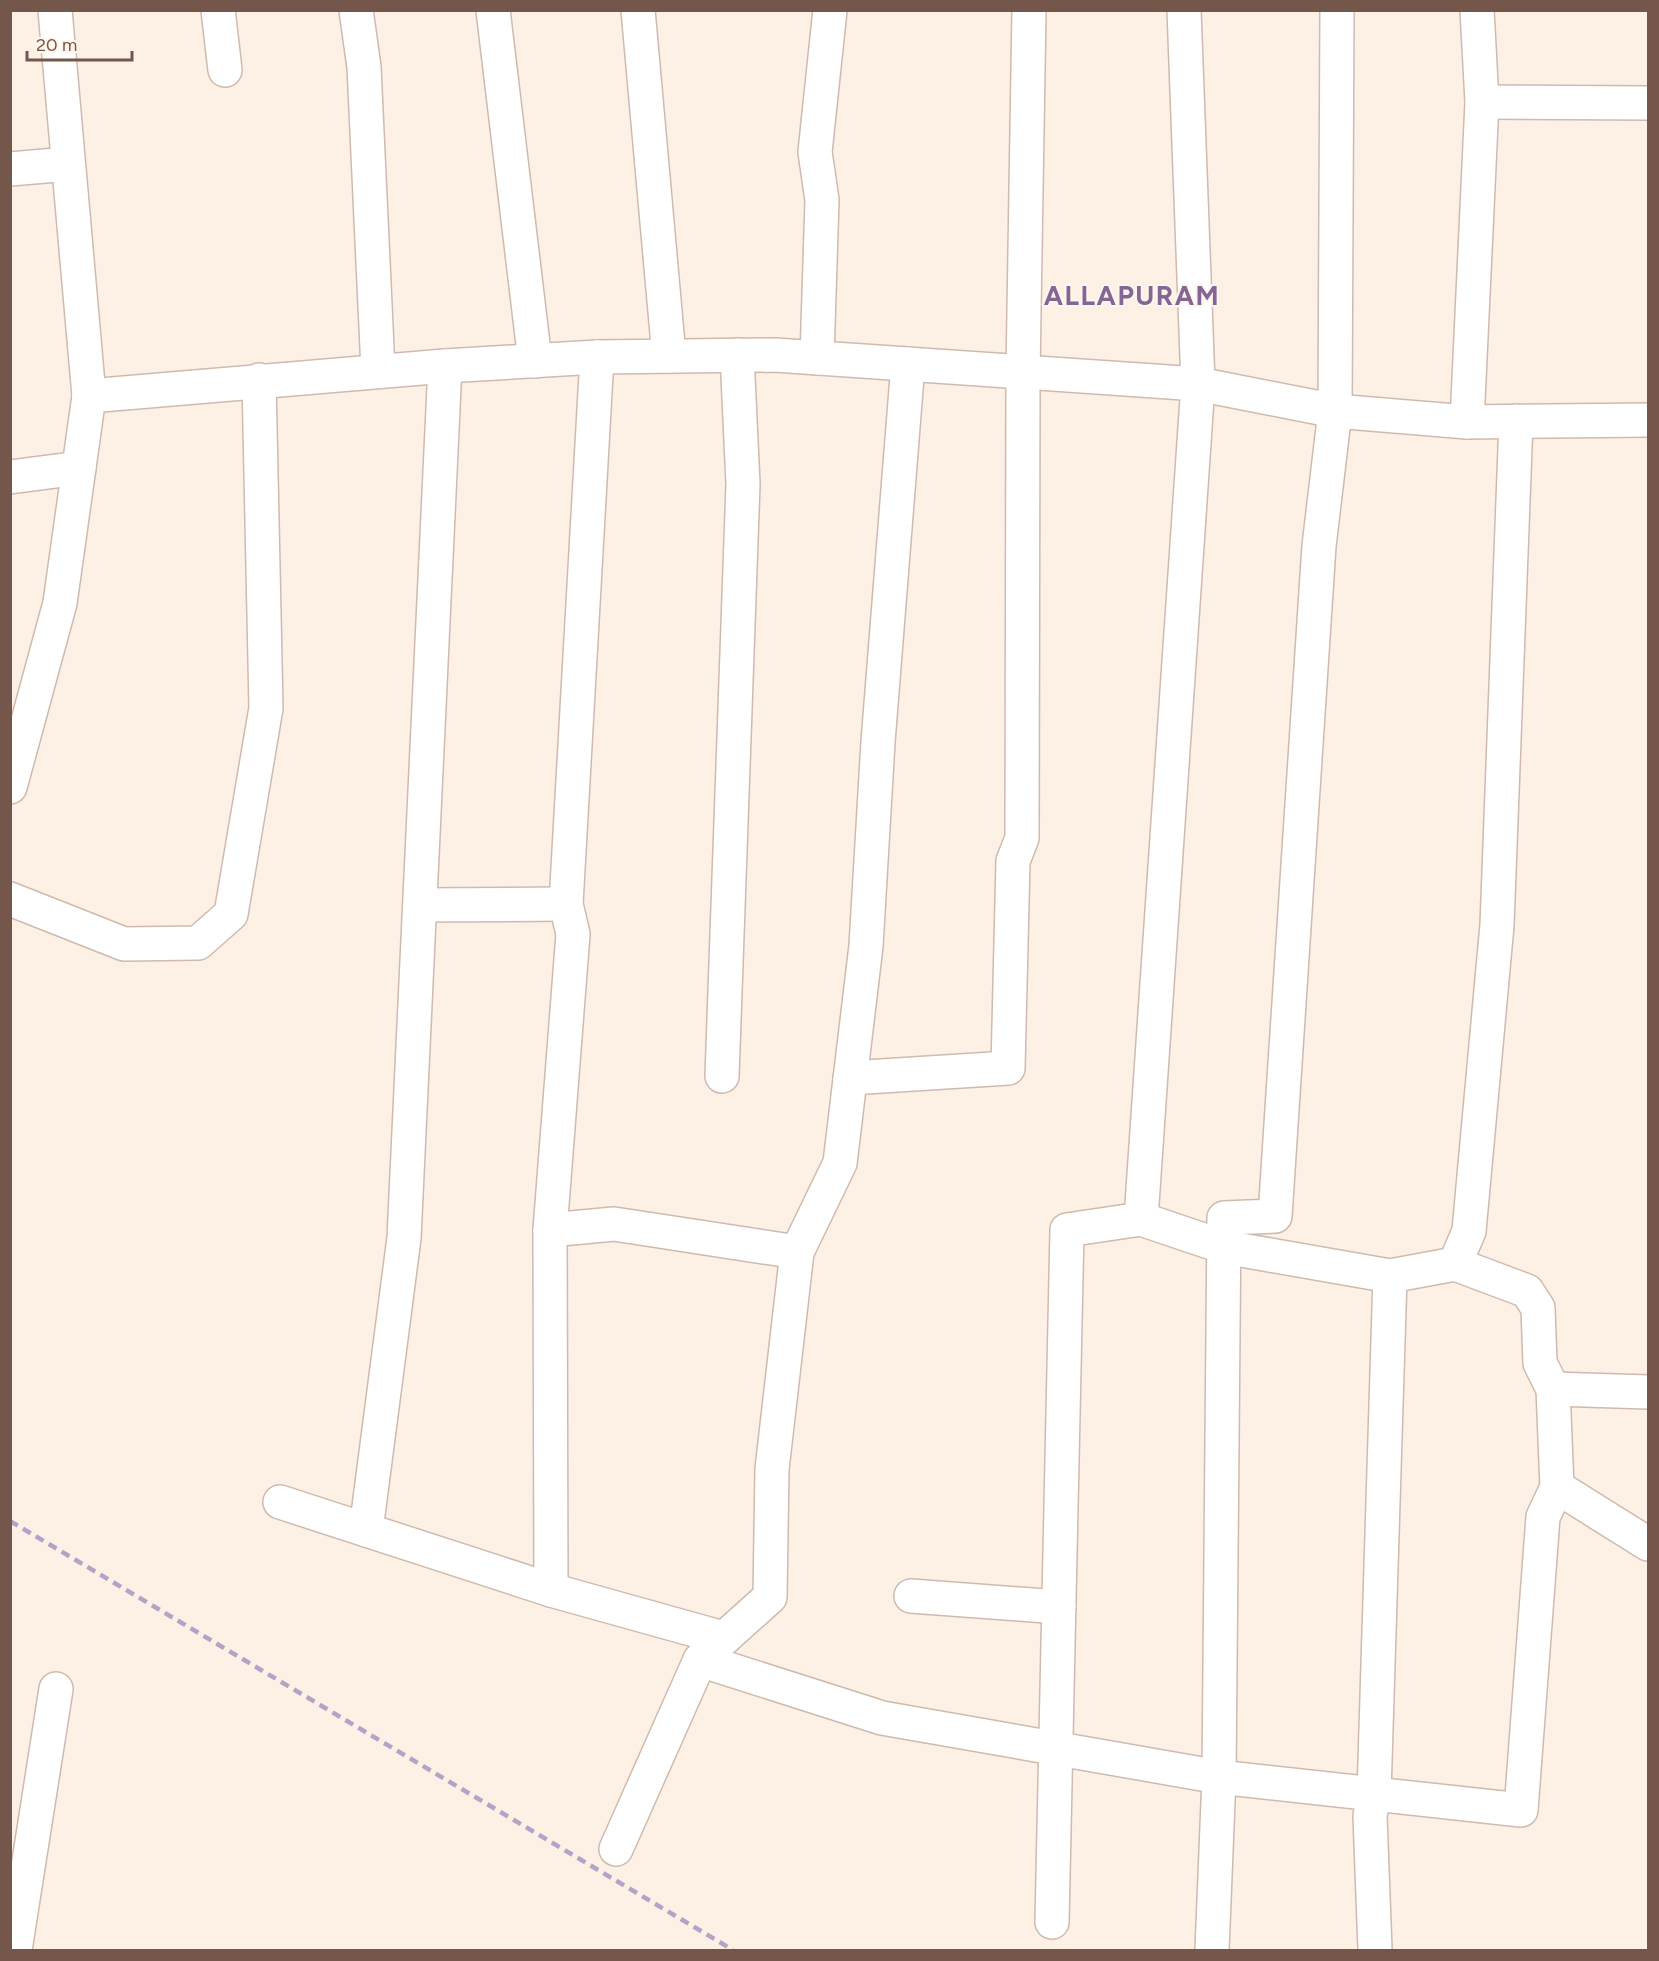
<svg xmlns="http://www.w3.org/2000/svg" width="1659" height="1961" font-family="Figtree,sans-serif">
  <rect width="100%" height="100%" fill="#fcf1e4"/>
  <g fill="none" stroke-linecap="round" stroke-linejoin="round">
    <g stroke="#d0baae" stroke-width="36">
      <g id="street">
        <path d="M218 10 225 70"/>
        <path d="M356 10 364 67 378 370"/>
        <path d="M493 10 535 361"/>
        <path d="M638 10 669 356"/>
        <path d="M1482 102 1648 103"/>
        <path d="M10 169 68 164"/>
        <path d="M817 358 822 200 815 152 830 10"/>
        <path d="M89 396 445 366 597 357 775 355 1198 384 1335 411 1467 422 1648 420"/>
        <path d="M1467 422 1482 102 1477 10"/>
        <path d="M10 477 79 468"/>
        <path d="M10 787 60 603 89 396 55 10"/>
        <path d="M10 899 124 944 198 943 231 914 266 708 259 380"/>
        <path d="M420 905 566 904"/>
        <path d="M722 1076 743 484 737 355"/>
        <path d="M850 1078 1008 1068 1013 861 1022 838 1023 372 1029 10"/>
        <path d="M1141 1219 1198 384 1184 10"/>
        <path d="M550 1230 614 1224 797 1252"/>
        <path d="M1455 1264 1469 1231 1497 925 1516 421"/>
        <path d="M1553 1389 1648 1392"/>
        <path d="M1557 1487 1648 1544"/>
        <path d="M280 1502 551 1590 723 1638"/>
        <path d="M366 1530 404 1238 445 366"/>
        <path d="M551 1590 550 1230 573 934 566 904 597 357"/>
        <path d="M911 1596 1059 1607"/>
        <path d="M700 1660 882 1718 1219 1777 1521 1810 1543 1517 1557 1487 1553 1389 1540 1363 1538 1308 1527 1291 1455 1264 1390 1276 1224 1247 1141 1219 1067 1230 1052 1922"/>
        <path d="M616 1849 700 1660 770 1597 772 1469 797 1252 840 1163 866 946 878 742 908 364"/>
        <path d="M15 1950 56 1689"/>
        <path d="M1212 1950 1219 1777 1224 1218 1275 1216 1319 546 1335 411 1337 10"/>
        <path d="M1375 1950 1370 1816 1374 1794 1390 1276"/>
      </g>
    </g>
    <use href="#street" stroke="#fff" stroke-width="33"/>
    <path stroke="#b3a3c6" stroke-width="4.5" stroke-dasharray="9 6" stroke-linecap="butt" d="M10 1521 733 1950"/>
  </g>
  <g text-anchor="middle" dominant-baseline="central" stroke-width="4.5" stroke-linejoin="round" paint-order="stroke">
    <g font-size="27" font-weight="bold" letter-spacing="1.5" fill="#836598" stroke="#fff5ea">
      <text x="1132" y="295">ALLAPURAM</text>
    </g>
  </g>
  <rect width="1659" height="1961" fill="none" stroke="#75564a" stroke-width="24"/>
  <path d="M27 51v9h105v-9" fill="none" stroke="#75564a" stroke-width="3"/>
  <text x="36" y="51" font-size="18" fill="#75564a" stroke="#fff5ea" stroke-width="4.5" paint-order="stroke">20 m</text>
</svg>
